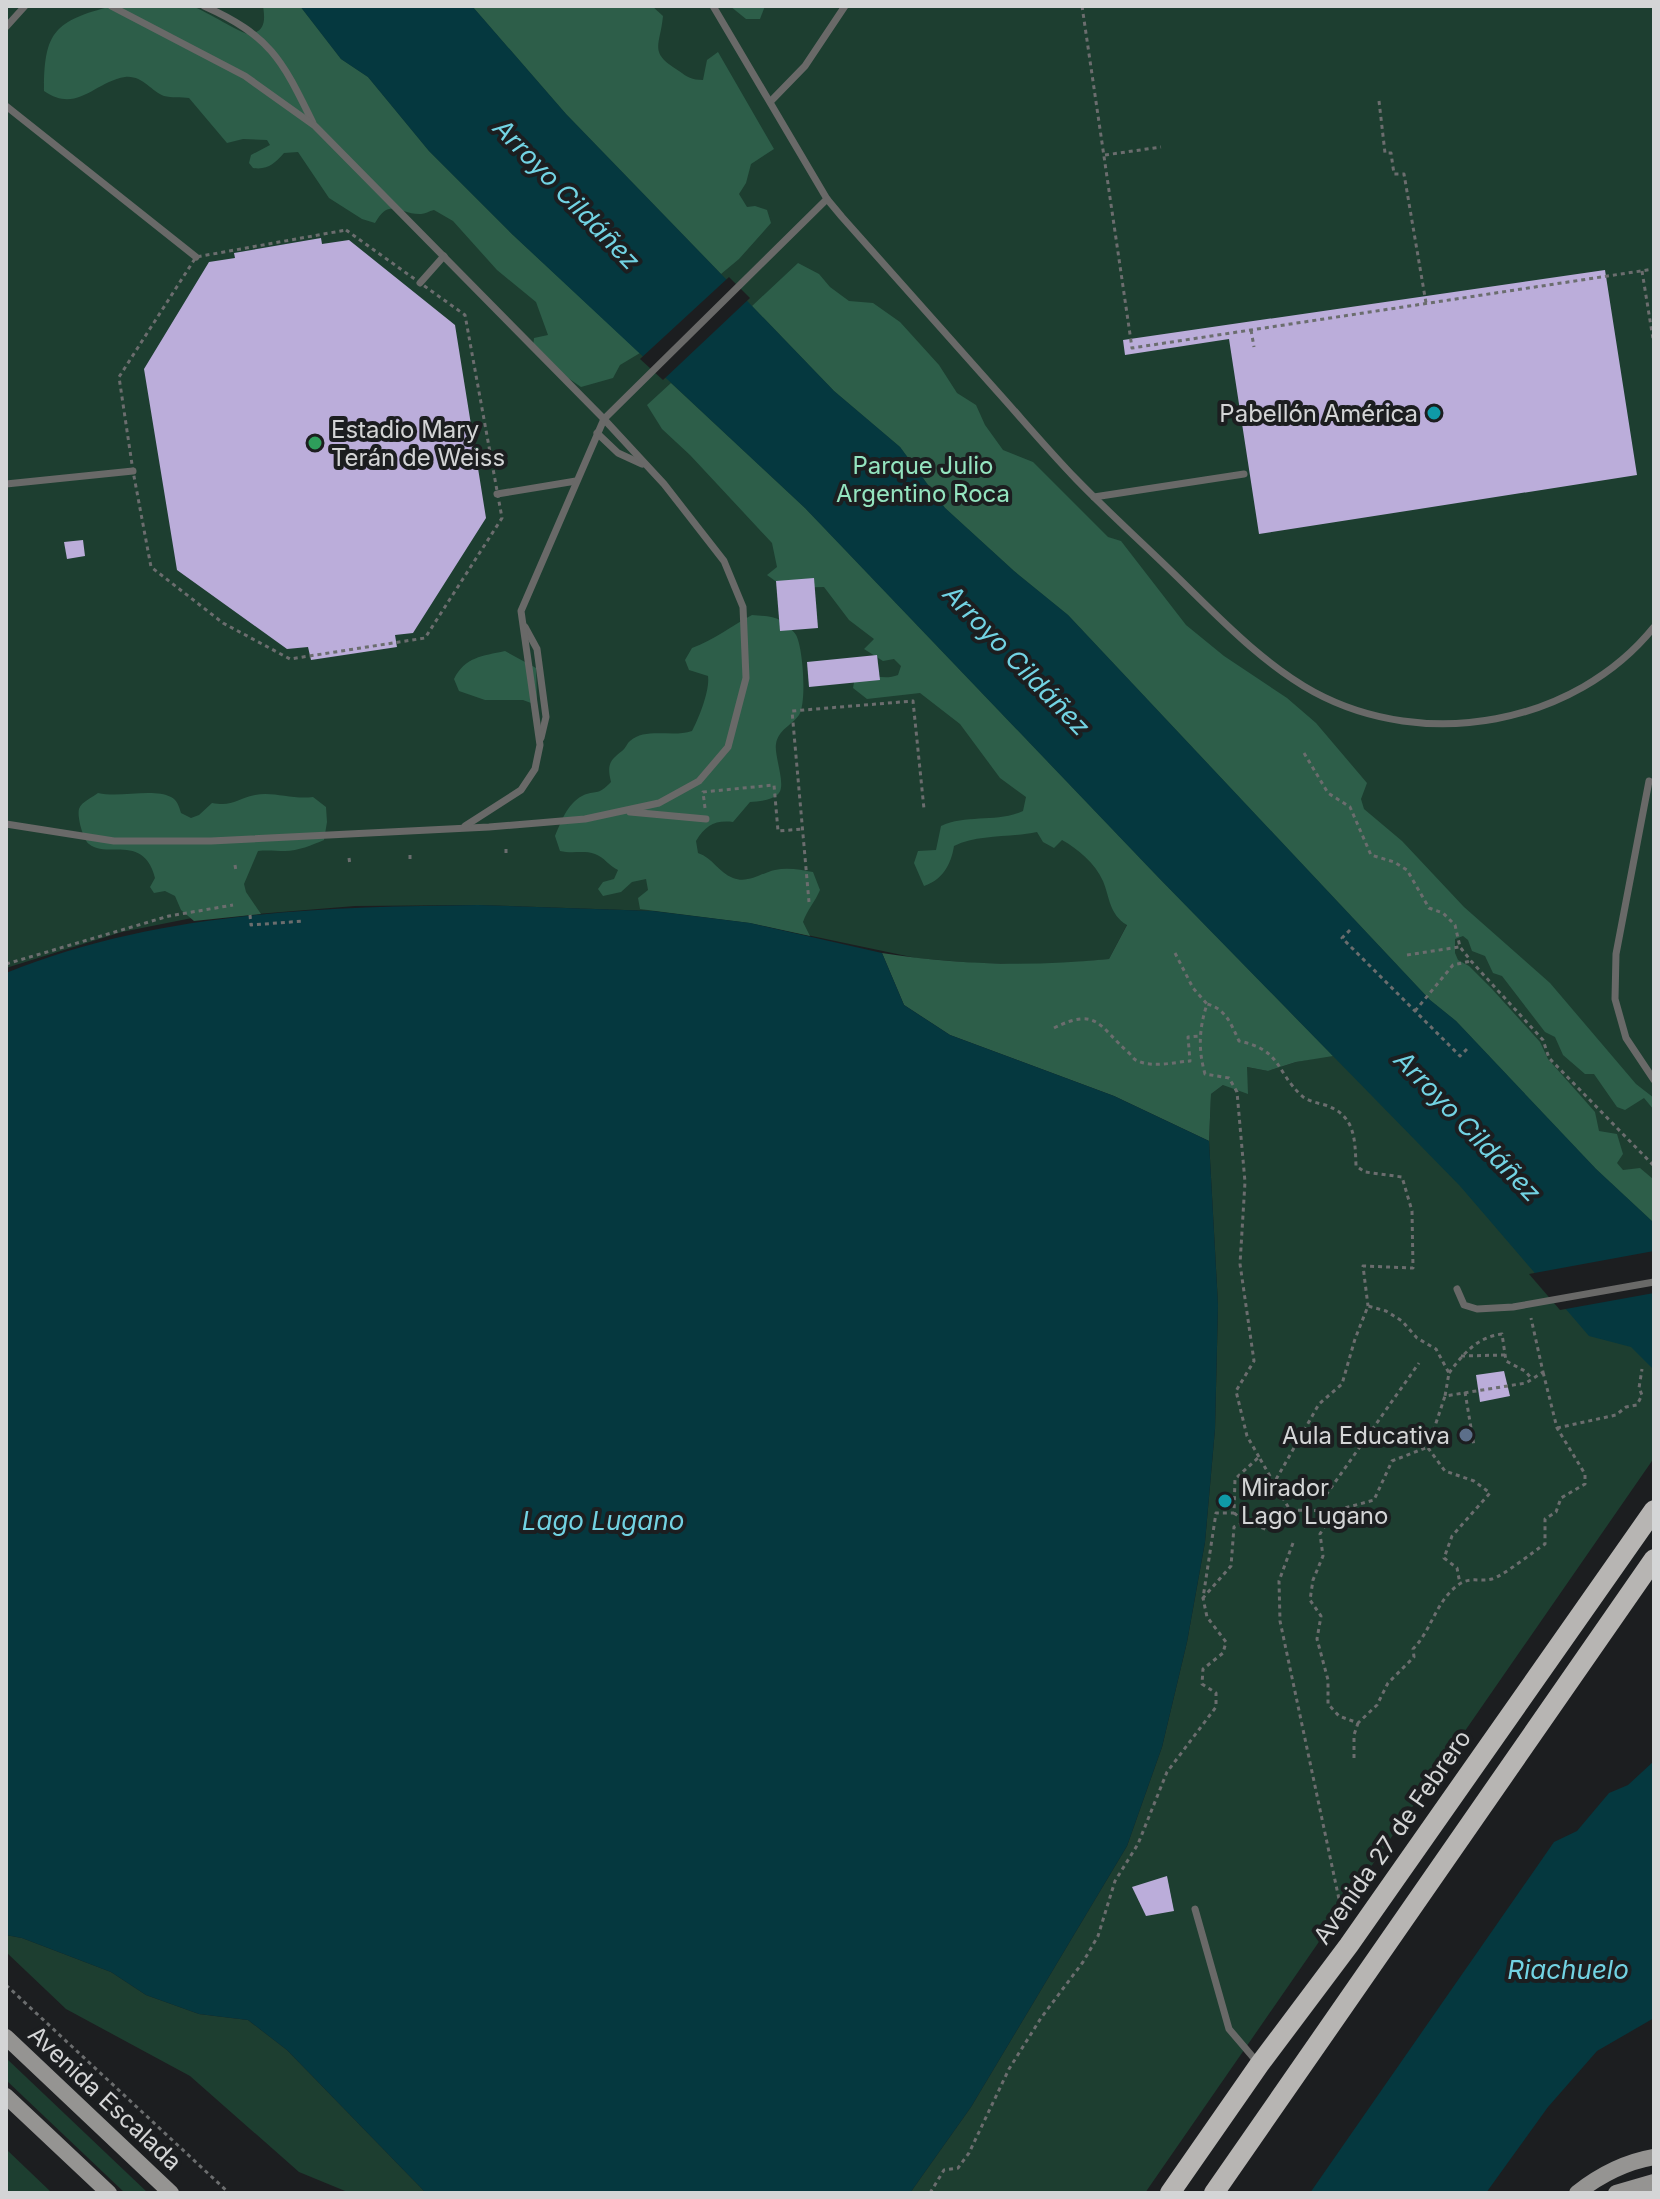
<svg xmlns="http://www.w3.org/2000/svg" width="1660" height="2199" font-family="Inter,sans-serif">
  <rect width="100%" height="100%" fill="#1c1e20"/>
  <g fill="#1d3e30">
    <path d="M6 6H1654V1458L1145 2193H910L971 2107 1127 1846 1162 1747 1187 1642 1205 1542 1215 1429 1218 1305 1209 1141 1211 1094 1247 1067 1268 1071 1296 1062 1332 1055 1131 917 1109 959 1050 965 974 963 916 958 750 923 653 911 478 905 355 906 234 916 232 910 122 932 6 968Z"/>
    <path d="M6 1935 22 1938 111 1972 146 1995 199 2014 248 2020 287 2050 426 2193H350L299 2172 190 2076 66 2009 6 1952Z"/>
    <path d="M6 2058 148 2193H125L6 2080Z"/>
    <path d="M6 2149 52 2193H6Z"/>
  </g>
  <g fill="#2d5e49">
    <path d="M112 6C133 6 176 2 194 7 206 11 243 35 249 34 266 32 265 19 263 6H300L341 59 368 77 429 151 513 235 640 353 620 365 613 378 581 387 558 371 533 347 534 338 548 335 536 302 497 270 453 221 434 210C429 211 425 214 421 214 400 215 390 196 375 223L362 219 329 198 298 152 284 153C274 164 268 170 253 168L249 163 251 155 270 145 267 140 243 139 227 143 189 98C182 97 171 98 164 96 151 91 142 75 125 77 94 82 77 114 44 91 44 31 55 21 112 6Z"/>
    <path d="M472 6H652L663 16C660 47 648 52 679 71 687 77 692 80 703 80L707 60 718 52 774 149 751 164 746 183 739 194 747 207 755 206 767 210 771 223 739 259 721 274 566 114Z"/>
    <path d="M730 6H765L760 19H746Z"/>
    <path d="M798 263 819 274 830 287 849 301 873 303 900 322 939 365 957 393 976 405 985 425 1003 450 1033 462 1108 537 1121 541 1186 625 1224 656 1287 698 1316 723 1367 783 1361 799 1364 809 1402 841 1464 907 1550 983 1636 1084 1654 1098V1110L1644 1098 1625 1110 1617 1107 1594 1074H1585L1563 1055 1555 1037 1545 1032 1502 976 1493 973 1485 956 1472 951 1468 940 1463 936 1455 939V953L1458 960 1469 966 1492 989 1540 1042 1548 1059 1595 1112 1599 1131 1617 1134 1623 1154 1617 1163 1623 1170 1640 1168 1653 1179 1654 1223 1596 1169 1456 1021 1430 1000 1068 615 1014 571 945 508 900 447 834 391 752 306Z"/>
    <path d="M671 383 805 508 1158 877 1333 1056 1296 1062 1268 1071 1247 1067 1248 1094 1223 1085 1211 1094 1209 1141 1114 1096 950 1035 904 1005 882 953C958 965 1032 967 1109 959L1127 925C1109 914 1110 898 1103 881 1095 863 1078 849 1062 840L1054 848 1043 842 1037 832C1010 838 979 834 954 846 951 865 942 880 924 886L914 863 918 851 936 850 941 826C967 814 997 823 1023 811L1026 797 1000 778 960 724 920 693 867 699 853 688 855 677C870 673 884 681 898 675L901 666 894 659 883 661 864 649 874 639 849 620 824 587 785 588 767 575 777 567 772 543 690 455 662 429 647 405Z"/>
    <path d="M752 615C762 616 773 616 782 621 786 624 793 630 796 635 803 647 807 703 799 715 792 725 778 730 776 744 774 756 786 784 779 793 772 801 759 801 750 802L733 822C715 820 706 825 696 841L698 853C713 858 718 872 733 878 748 884 761 873 775 870 788 867 801 870 813 872L820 890C815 902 807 910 803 922L810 936 750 923 640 909 638 898 648 890 646 879 632 882 621 892 603 896 598 889 603 882 614 879 618 870C609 866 604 857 595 854 584 850 572 854 560 851L555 836C561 822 567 804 582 796 596 789 597 797 611 782 607 765 609 761 622 751 626 748 627 743 630 741 646 727 673 738 692 731 699 718 710 690 708 676L689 670 685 660 692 648C714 640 731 626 752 615Z"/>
    <path d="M505 651 536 668 537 699 531 703 523 700H485L459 691 454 679C465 657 482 656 505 651Z"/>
    <path d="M98 793C120 798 153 788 171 797 177 800 179 806 181 813L191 818 199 815 212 803C233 807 236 799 255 795 273 791 293 800 313 797L326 807 327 822 324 840C312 845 298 851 285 851 275 851 268 850 258 851L244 884 246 892 261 914 194 921 181 910 175 896 165 891 154 893 150 887 155 878C144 833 106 859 89 844 83 839 77 817 79 809 81 802 93 797 98 793Z"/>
  </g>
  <g fill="#05383f">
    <path d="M300 6H472L566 114 752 306 834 391 900 447 945 508 1014 571 1068 615 1430 1000 1456 1021 1596 1169 1654 1223V1370L1631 1347 1589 1336 1460 1186 1158 877 805 508 513 235 429 151 368 77 341 59Z"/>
    <path d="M478 905 653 911 750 923 882 953 904 1005 950 1035 1114 1096 1209 1141 1218 1305 1215 1429 1205 1542 1187 1642 1162 1747 1127 1846 971 2107 910 2193H426L287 2050 248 2020 199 2014 146 1995 111 1972 22 1938 6 1935V973C157 912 318 907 478 905Z"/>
    <path d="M1654 1761V2018L1597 2051 1548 2107 1486 2193H1310L1554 1842 1577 1831 1609 1793 1628 1785Z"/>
  </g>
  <g fill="#1c1e20">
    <path d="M729 277 750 298 663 380 640 359Z"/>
    <path d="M1654 1251V1293L1560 1310 1529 1274Z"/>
  </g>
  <g fill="#bbadda">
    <path d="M321 238 322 244 349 240 455 325 486 518 413 633 395 635 397 647 311 660 308 647 287 649 177 570 144 369 209 262 235 258 234 253Z"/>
    <path d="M1605 270 1637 475 1259 534 1229 339 1125 355 1123 340Z"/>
    <path d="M83 540 85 556 67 559 64 542Z"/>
    <path d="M814 578 818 628 780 631 776 581Z"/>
    <path d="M877 655 880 680 809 687 807 662Z"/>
    <path d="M1504 1371 1510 1396 1480 1402 1476 1375Z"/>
    <path d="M1167 1876 1174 1911 1146 1916 1132 1887Z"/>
  </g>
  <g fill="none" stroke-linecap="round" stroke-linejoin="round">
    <g stroke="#6b6d6e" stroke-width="3" stroke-dasharray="4 4" stroke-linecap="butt">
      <path d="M1082 6 1132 348 1654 269"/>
      <path d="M1379 101 1385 153H1391L1394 174H1404L1426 303"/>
      <path d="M1105 155 1161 147"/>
      <path d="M346 230 465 315 502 518 425 638 290 659 223 623 151 567 133 471 119 377 196 257Z"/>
      <path d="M1642 271 1654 345"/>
      <path d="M1251 330 1254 347"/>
      <path d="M1304 753 1328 793 1350 807 1371 855 1394 862 1407 870 1429 908 1443 913 1455 925 1460 947 1471 961 1543 1040 1549 1058 1654 1166"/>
      <path d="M705 808 703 792 774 785 778 831 803 829"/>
      <path d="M506 849V856"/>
      <path d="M410 855V862"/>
      <path d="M349 858 350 865"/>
      <path d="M235 865 236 871"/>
      <path d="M809 902 792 711 913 701 924 809"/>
      <path d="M250 915 251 925 304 921"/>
      <path d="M1350 930 1342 938 1460 1056 1467 1049"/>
      <path d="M1175 953 1193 988 1207 1004"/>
      <path d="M1407 955 1459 947"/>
      <path d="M6 964 169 916 233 905"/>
      <path d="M1415 1011 1453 965 1471 961"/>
      <path d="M1054 1028C1098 1006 1099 1027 1129 1053 1132 1056 1134 1060 1138 1061 1153 1068 1175 1062 1190 1061L1188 1037 1200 1036"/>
      <path d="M1461 1356 1505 1355"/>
      <path d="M1449 1373C1463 1354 1477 1337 1502 1334L1506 1361 1525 1371 1532 1379"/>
      <path d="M1465 1392 1474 1446"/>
      <path d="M1557 1428 1616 1415 1626 1407 1637 1405 1642 1395 1639 1388 1642 1369"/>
      <path d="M1428 1448 1445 1471 1474 1481 1490 1493 1452 1536 1444 1558 1457 1568 1460 1584"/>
      <path d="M1259 1457 1247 1436 1236 1391 1254 1361 1240 1264 1245 1182 1237 1092 1229 1078 1205 1074C1198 1049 1199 1029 1207 1004 1226 1009 1231 1024 1239 1041 1282 1050 1275 1071 1302 1096 1307 1101 1318 1103 1325 1105 1355 1115 1355 1138 1356 1166L1365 1172 1402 1177 1412 1211 1413 1268 1363 1266 1368 1306"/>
      <path d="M1274 1483 1290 1510 1268 1530 1246 1522 1234 1527 1231 1566 1203 1598 1216 1513H1234L1235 1479 1259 1457 1274 1483 1319 1404 1342 1384 1355 1339 1368 1306 1386 1311 1402 1321 1417 1338 1436 1349 1449 1373 1445 1396 1526 1383 1543 1372 1531 1318"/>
      <path d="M1326 1495 1419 1363"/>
      <path d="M1290 1510 1334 1511 1374 1500 1392 1461 1428 1447 1445 1396"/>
      <path d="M1334 1511 1320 1534 1323 1556 1313 1580 1310 1600 1321 1616 1317 1639 1328 1680V1704L1339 1716 1358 1723 1377 1705 1388 1683 1414 1657 1413 1649C1432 1630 1436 1599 1461 1583 1472 1577 1481 1582 1492 1579 1503 1576 1533 1552 1545 1544V1519L1556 1512 1561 1498 1585 1484V1474L1557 1428 1543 1372"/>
      <path d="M1234 1513 1246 1522"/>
      <path d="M1293 1543 1279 1581 1280 1621 1343 1918"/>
      <path d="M1354 1758V1735L1358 1723"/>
      <path d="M6 1985 229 2193"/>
      <path d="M930 2193 944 2170 958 2168 969 2153 1009 2069 1041 2018 1083 1962 1098 1936 1115 1881 1138 1844 1167 1772 1216 1707V1693L1202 1684 1203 1669 1223 1653 1226 1642 1207 1617 1203 1598"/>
    </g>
    <g stroke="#696968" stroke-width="7">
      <path d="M204 6C271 36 282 60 313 123"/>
      <path d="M713 6 827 199 842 217C893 275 944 332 995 389 1022 419 1048 450 1076 479 1105 509 1137 538 1167 567 1213 611 1258 661 1314 692 1425 752 1575 725 1654 627"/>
      <path d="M6 27 25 6"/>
      <path d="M771 101 805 66 845 6"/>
      <path d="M6 106 196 257"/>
      <path d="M420 283 444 256"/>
      <path d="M597 433 618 453 642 464"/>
      <path d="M6 484 133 471"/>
      <path d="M497 494 576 481"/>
      <path d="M1094 497 1244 474"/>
      <path d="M525 627 537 649 546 717 541 738"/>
      <path d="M1649 781 1616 954 1615 999 1626 1038 1654 1080"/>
      <path d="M630 812 706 819"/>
      <path d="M6 824 114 841H211L489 827 585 819 659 803 699 781 728 747 746 678 743 607 724 561 664 484 602 417 315 126 245 76 111 6"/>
      <path d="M465 826 521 790 535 769 540 745 521 611 604 419 827 199"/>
      <path d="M1457 1289 1464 1305 1477 1309 1513 1307 1654 1282"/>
      <path d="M1195 1909 1229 2029 1258 2063"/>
    </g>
    <g stroke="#959492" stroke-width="16">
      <path d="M6 2037 171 2193"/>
      <path d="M6 2096 109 2193"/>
      <path d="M1577 2193C1600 2175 1625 2162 1654 2157"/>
      <path d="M1616 2193 1654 2182"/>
    </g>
    <g stroke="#b7b5b3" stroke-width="20">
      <path d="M1170 2193 1259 2065 1349 1945 1654 1510"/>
      <path d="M1214 2193 1654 1559"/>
    </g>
  </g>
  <g fill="#0f9aa8" stroke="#1c1e20" stroke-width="3">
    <circle cx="1434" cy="413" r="8"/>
    <circle cx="1225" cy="1501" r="8"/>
  </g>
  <circle fill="#2e9e5b" stroke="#1c1e20" stroke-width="3" cx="315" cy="443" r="8"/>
  <circle fill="#5c6f8a" stroke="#1c1e20" stroke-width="3" cx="1466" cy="1435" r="8"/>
  <g text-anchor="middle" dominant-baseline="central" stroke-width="8" stroke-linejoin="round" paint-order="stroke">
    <g font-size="24" fill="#d4d5d6" stroke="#1c1e20" text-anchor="end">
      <text x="1418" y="413">Pabellón América</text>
      <text x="331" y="429" text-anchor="start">Estadio Mary<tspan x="331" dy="28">Terán de Weiss</tspan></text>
      <text x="1450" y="1435">Aula Educativa</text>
      <text x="1241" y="1487" text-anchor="start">Mirador<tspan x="1241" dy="28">Lago Lugano</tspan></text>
    </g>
    <g font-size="24" fill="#94e4bf" stroke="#1c1e20">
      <text x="923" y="465">Parque Julio<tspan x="923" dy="28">Argentino Roca</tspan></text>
    </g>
    <g font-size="24" fill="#d4d5d6" stroke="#1c1e20">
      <text transform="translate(1392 1837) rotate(-55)">Avenida 27 de Febrero</text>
      <text transform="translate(105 2098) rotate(43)">Avenida Escalada</text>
    </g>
    <g font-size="26" font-style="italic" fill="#72d3e3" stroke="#1c1e20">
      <text transform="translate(567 194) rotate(46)">Arroyo Cildáñez</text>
      <text transform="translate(1017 660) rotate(46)">Arroyo Cildáñez</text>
      <text transform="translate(1468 1126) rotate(46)">Arroyo Cildáñez</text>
      <text x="603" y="1520">Lago Lugano</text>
      <text x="1568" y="1969">Riachuelo</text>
    </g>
  </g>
  <rect width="1660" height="2199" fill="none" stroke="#d4d5d6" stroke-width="16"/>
</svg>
